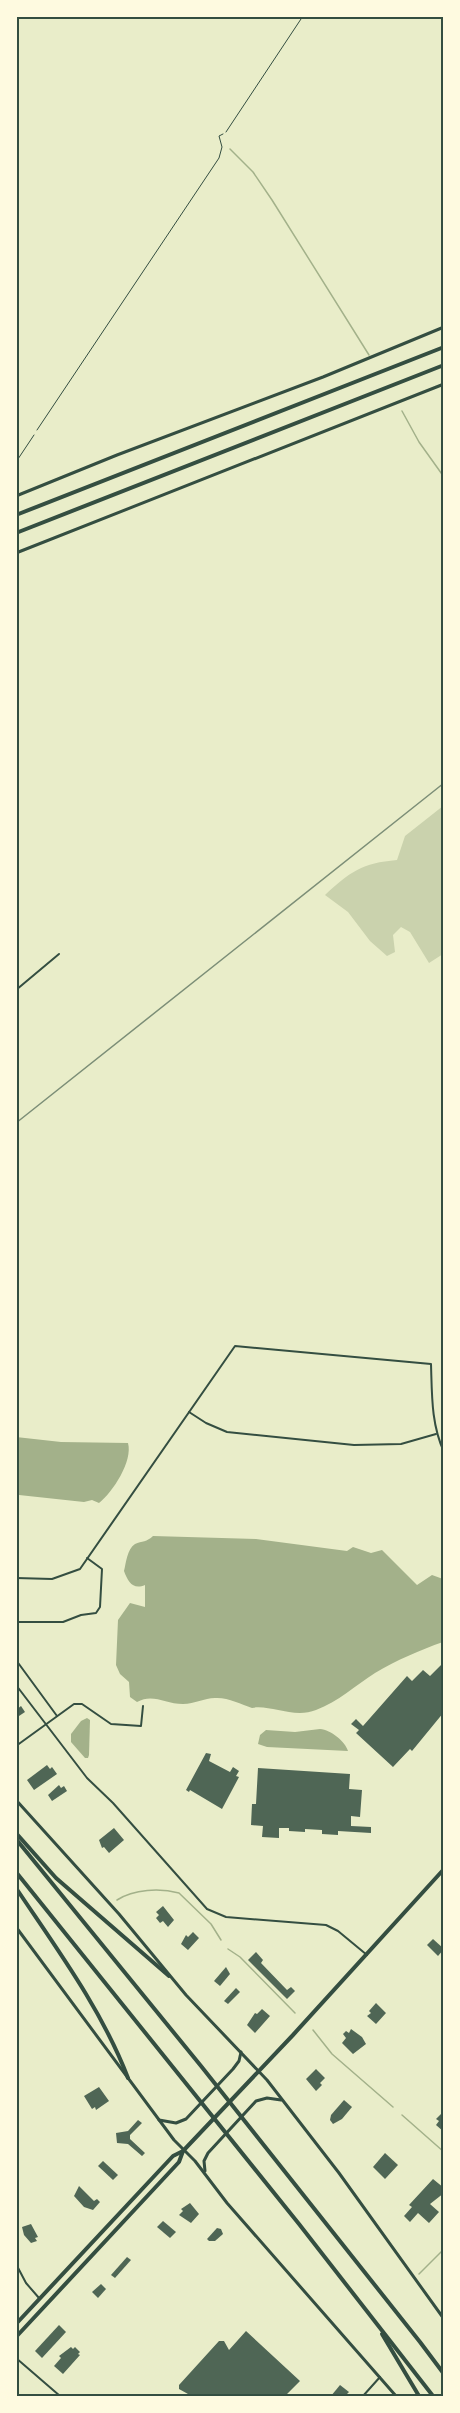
<svg xmlns="http://www.w3.org/2000/svg" width="460" height="2413" font-family="Roboto,sans-serif">
  <rect width="100%" height="100%" fill="#e9edc9"/>
  <path fill="#cad2ad" d="M443 806V954L429 963 410 932 401 927 393 935 395 952 387 956 370 941 348 912 325 895C350 872 362 863 397 860L405 836Z"/>
  <g fill="#a3b18a">
    <path d="M16 1437 61 1442 128 1443C133 1461 113 1492 99 1503L92 1500 84 1502 19 1495H16Z"/>
    <path d="M153 1536 256 1539 347 1551 353 1547 371 1553 382 1550 417 1585 432 1575 443 1579V1642C420 1650 397 1660 375 1673 356 1685 338 1702 316 1710 294 1719 269 1704 252 1708 241 1704 227 1697 215 1698 204 1698 195 1704 183 1704 165 1704 153 1693 137 1702L130 1697 129 1682 120 1674 116 1665 118 1620 130 1603 145 1607V1585C133 1590 128 1582 124 1571 126 1563 127 1549 135 1544 142 1541 147 1542 153 1536Z"/>
    <path d="M87 1718 90 1720 89 1755 88 1758H85L71 1742V1734L81 1721Z"/>
    <path d="M320 1729C331 1730 345 1741 348 1751L267 1747 258 1744 260 1735 266 1730 295 1732Z"/>
  </g>
  <g fill="none" stroke-linecap="round" stroke-linejoin="round">
    <g stroke="#a3b18a" stroke-width="1.5">
      <path d="M230 149 253 172 272 200 369 355"/>
      <path d="M402 411 419 442 444 477"/>
      <path d="M117 1900C134 1889 160 1888 179 1893L211 1924 221 1940"/>
      <path d="M228 1949 240 1957 295 2013"/>
      <path d="M313 2030 332 2054 393 2107"/>
      <path d="M402 2115 444 2152"/>
      <path d="M419 2274 444 2249"/>
    </g>
  </g>
  <g fill="#4f6655">
    <path d="M444 1662V1712L412 1751 410 1749 393 1767 356 1733 359 1730 351 1724 356 1719 363 1726 407 1676 412 1681 423 1670 430 1676Z"/>
    <path d="M21 1706 25 1712 16 1718V1710Z"/>
    <path d="M206 1753 211 1754 209 1761 230 1772 233 1767 239 1771 236 1776 239 1777 222 1809 190 1790 189 1792 186 1790Z"/>
    <path d="M47 1765 50 1769 52 1767 57 1774 34 1790 27 1780Z"/>
    <path d="M258 1768 350 1774 349 1789 362 1790 360 1817 351 1816V1826L371 1827V1833L338 1831V1835L322 1834V1830L305 1829V1832L289 1831V1828H279V1838L262 1837 263 1826 251 1825 252 1804H256Z"/>
    <path d="M59 1785 61 1788 64 1786 67 1791 52 1801 48 1795Z"/>
    <path d="M114 1828 124 1840 109 1853 104 1847 102 1848 99 1840Z"/>
    <path d="M163 1906 174 1920 168 1927 163 1921 160 1923 156 1918 159 1915 156 1912Z"/>
    <path d="M193 1932 199 1938 188 1950 181 1944 186 1935 188 1937Z"/>
    <path d="M433 1939 444 1949 438 1956 427 1945Z"/>
    <path d="M256 1952 263 1960 261 1963 287 1990 291 1987 295 1991 287 1999 248 1960Z"/>
    <path d="M226 1967 230 1974 220 1986 214 1981Z"/>
    <path d="M236 1988 240 1992 228 2004 224 2001Z"/>
    <path d="M376 2003 386 2013 376 2024 367 2016 371 2013 369 2011Z"/>
    <path d="M262 2009 270 2016 255 2033 247 2025 255 2013 257 2014Z"/>
    <path d="M351 2029 362 2037 366 2044 353 2054 342 2043 346 2038 343 2034 346 2031 349 2033Z"/>
    <path d="M316 2069 325 2078 320 2083 322 2085 316 2091 306 2079Z"/>
    <path d="M99 2087 109 2101 96 2110 95 2107 92 2109 84 2096Z"/>
    <path d="M344 2100 352 2107 342 2119 333 2124 330 2120 331 2115Z"/>
    <path d="M444 2111V2132L436 2125 439 2121 436 2119Z"/>
    <path d="M138 2120 142 2123 130 2135V2139L145 2153 142 2156 128 2144 117 2143 116 2133 128 2131Z"/>
    <path d="M385 2153 398 2165 385 2179 373 2167Z"/>
    <path d="M103 2161 118 2175 113 2180 98 2166Z"/>
    <path d="M433 2179 444 2188V2193L430 2204 439 2212 429 2223 418 2213 410 2222 404 2216 412 2207 409 2205Z"/>
    <path d="M79 2186 94 2201 97 2199 100 2202 93 2210 84 2207 74 2196Z"/>
    <path d="M190 2203 199 2214 191 2223 179 2215 183 2211 181 2209Z"/>
    <path d="M163 2221 176 2232 170 2238 157 2227Z"/>
    <path d="M31 2224 38 2237 35 2238 37 2241 31 2243 24 2235 22 2227Z"/>
    <path d="M217 2228 221 2229 223 2234 215 2241H209L207 2239Z"/>
    <path d="M127 2257 131 2260 115 2278 111 2275Z"/>
    <path d="M101 2284 106 2289 98 2298 92 2292Z"/>
    <path d="M59 2325 66 2332 42 2358 35 2351Z"/>
    <path d="M246 2331 300 2381 285 2396H186L188 2394 179 2389V2385L219 2341H224L229 2350Z"/>
    <path d="M71 2347 73 2349 75 2347 80 2352 78 2354 80 2355 63 2374 54 2366 61 2358 59 2356Z"/>
    <path d="M340 2385 349 2392 345 2396H331Z"/>
  </g>
  <g fill="none" stroke-linecap="round" stroke-linejoin="round">
    <path stroke="#344e41" stroke-width="1" d="M37 430 219 158 222 147 219 136 223 134"/>
    <g stroke="#344e41" stroke-width="1">
      <path d="M226 132 303 16"/>
      <path d="M16 462 34 435"/>
    </g>
    <g stroke="#344e41" stroke-width="2">
      <path d="M16 990 59 954"/>
      <path d="M189 1412 206 1423 227 1432 354 1445 401 1444 436 1434"/>
      <path d="M16 1578 52 1579 80 1569 235 1346 431 1364C432 1394 431 1424 444 1452"/>
      <path d="M16 1622H63L81 1615 96 1613 100 1607 102 1569 87 1558"/>
      <path d="M16 1660 57 1716"/>
      <path d="M16 1685 87 1778 113 1803 207 1909 226 1917 326 1925 338 1931 367 1955"/>
      <path d="M16 1746 74 1704H82L111 1724 141 1726 143 1706"/>
      <path d="M16 2264 26 2283 39 2298"/>
      <path d="M16 2358 60 2396"/>
      <path d="M363 2396 380 2377"/>
    </g>
    <g stroke="#344e41" stroke-width="3">
      <path d="M16 496 117 455 323 377 444 327"/>
      <path d="M16 553 444 384"/>
    </g>
    <g stroke="#344e41" stroke-width="3">
      <path d="M16 1800 119 1914 186 1995 267 2080 339 2173 444 2319"/>
      <path d="M16 1927 174 2140 195 2161 227 2203 396 2396"/>
      <path d="M159 2120 176 2123 186 2119 233 2069 239 2061 241 2052"/>
      <path d="M205 2171 204 2161 208 2153 256 2101 267 2098 281 2100"/>
    </g>
    <g stroke="#344e41" stroke-width="4">
      <path d="M16 2324 173 2156 183 2151"/>
      <path d="M16 2337 179 2162 183 2151 293 2035 444 1869"/>
    </g>
    <g stroke="#344e41" stroke-width="4">
      <path d="M16 515 444 347"/>
      <path d="M16 533 444 365"/>
      <path d="M16 1833 56 1878 169 1976"/>
      <path d="M16 1839 201 2066 420 2342 444 2374"/>
      <path d="M16 1872 299 2224 433 2396"/>
      <path d="M16 1888C57 1949 102 2010 128 2078"/>
      <path d="M382 2334 419 2396"/>
    </g>
    <path stroke="#7c8e77" stroke-width="1.5" d="M16 1123 444 783"/>
  </g>
  <rect width="460" height="2413" fill="none" stroke="#fefae0" stroke-width="36"/>
  <rect x="18" y="18" width="424" height="2377" fill="none" stroke="#344e41" stroke-width="2"/>
</svg>
